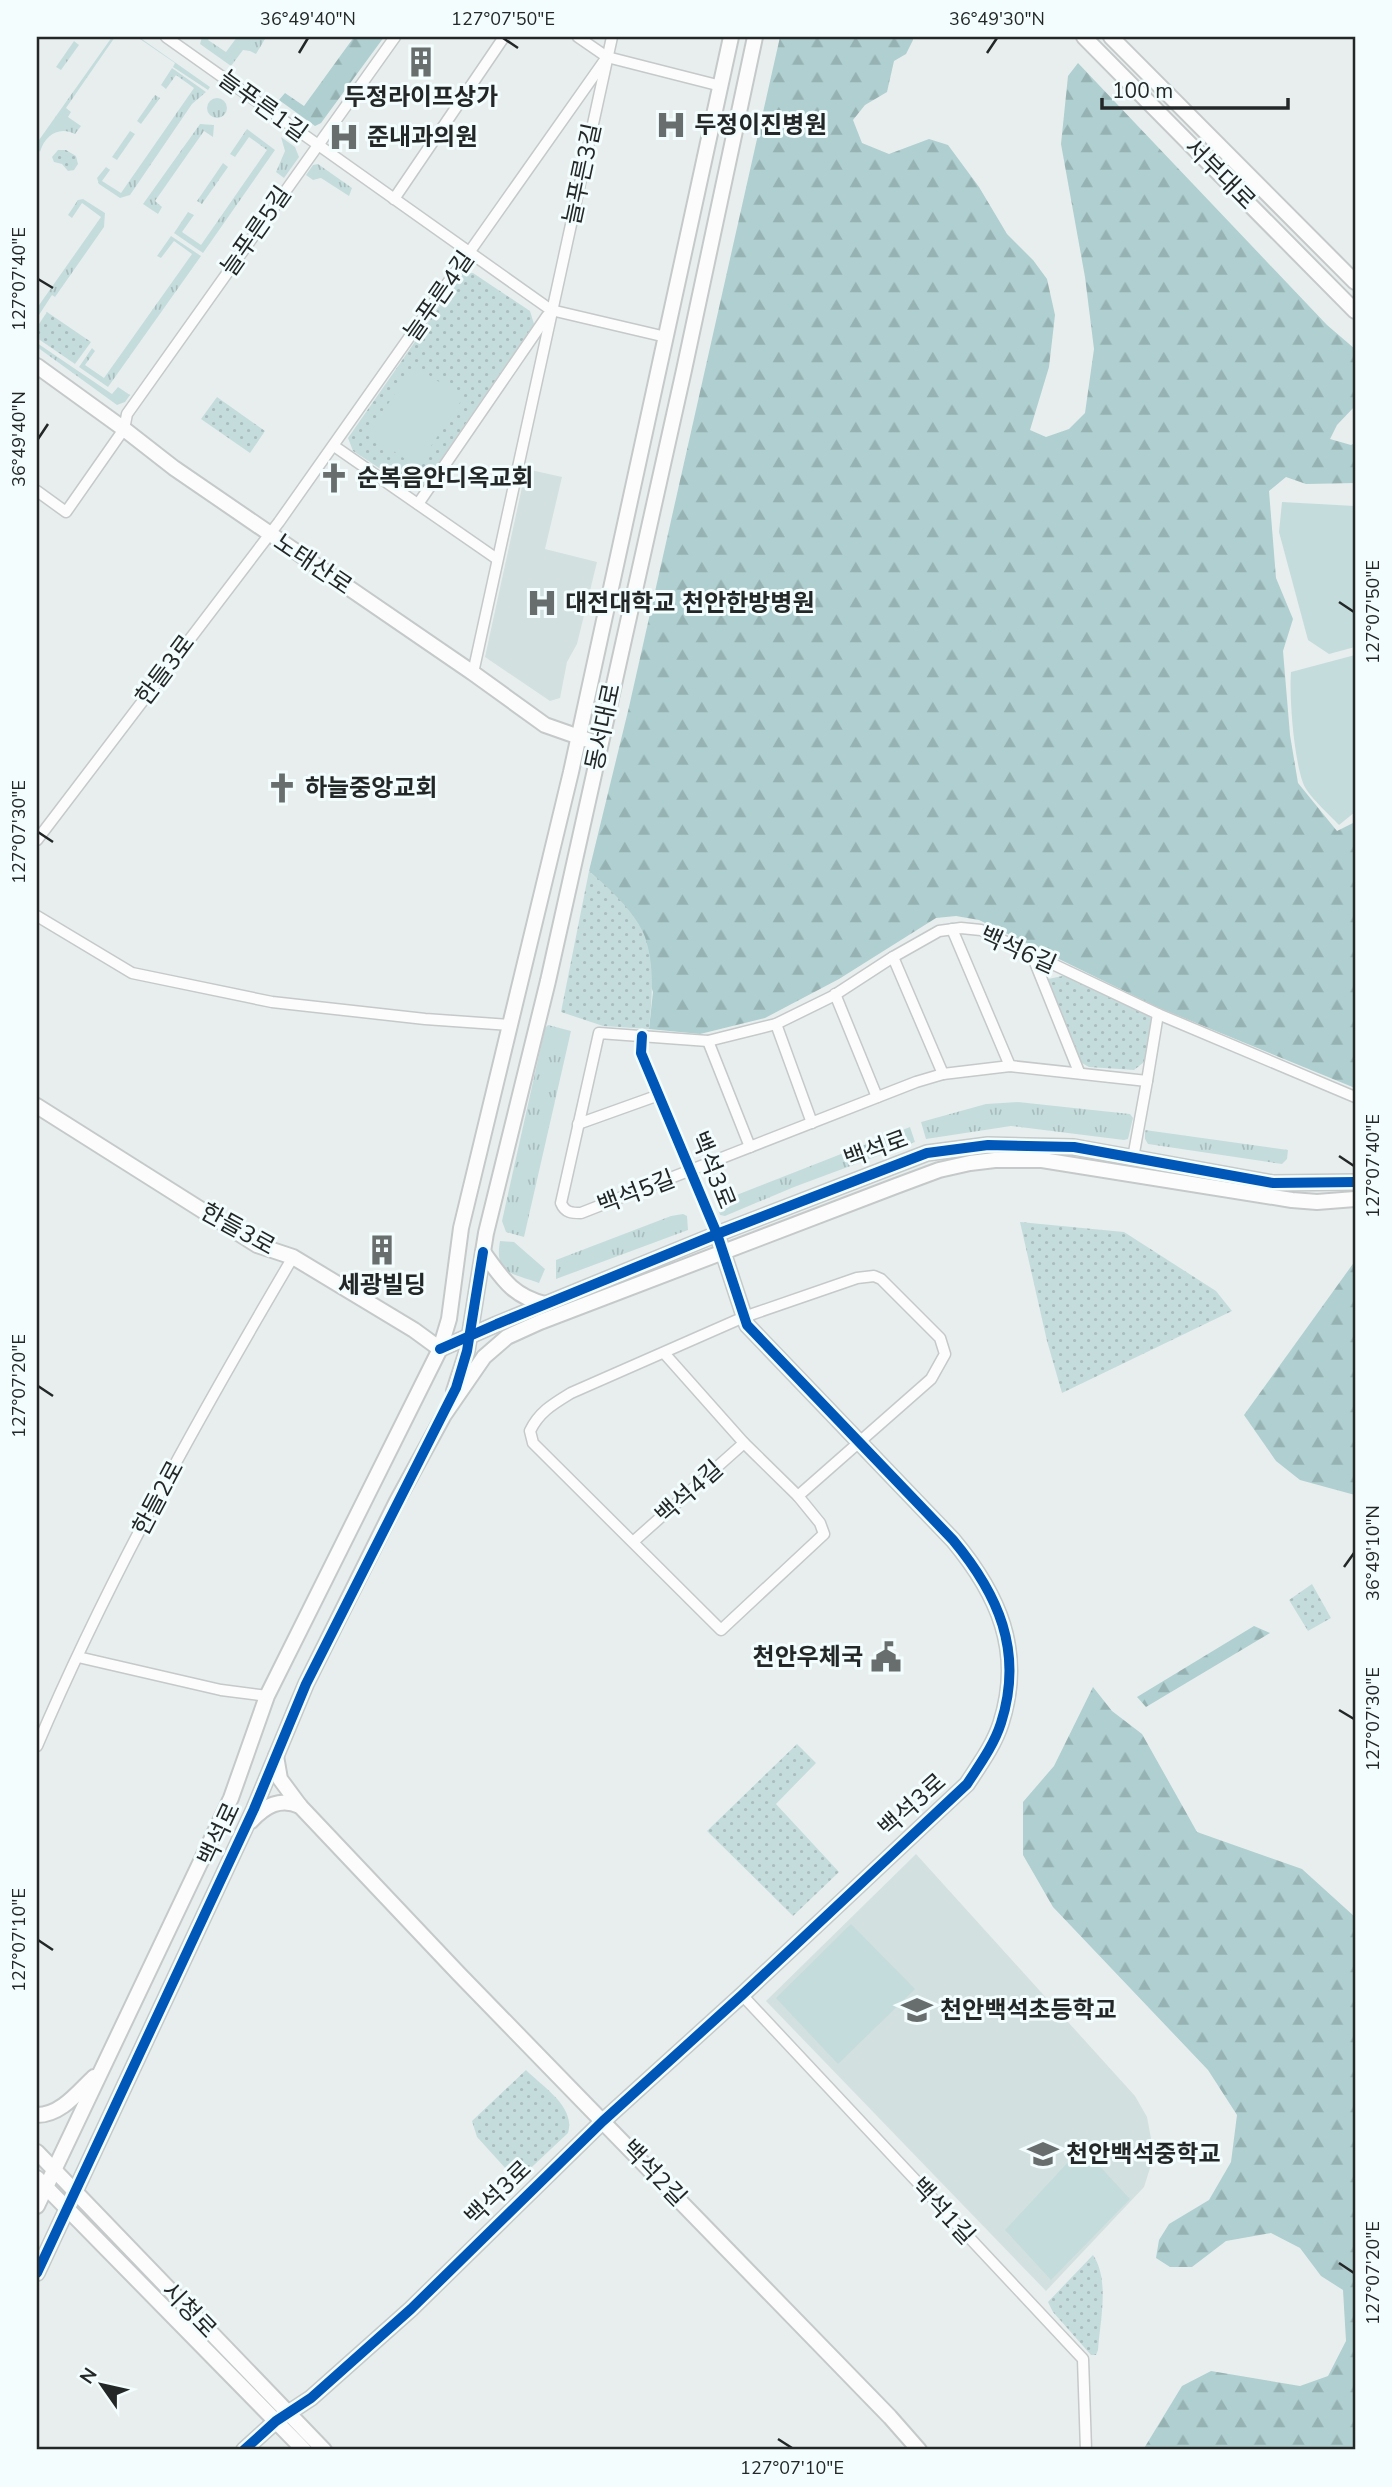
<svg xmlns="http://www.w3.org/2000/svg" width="1392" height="2487" font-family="'Nunito Sans','Noto Sans KR',sans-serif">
  <defs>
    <pattern id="grass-tufts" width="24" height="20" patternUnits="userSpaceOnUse" patternTransform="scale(1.75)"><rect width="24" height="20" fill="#c5dcdd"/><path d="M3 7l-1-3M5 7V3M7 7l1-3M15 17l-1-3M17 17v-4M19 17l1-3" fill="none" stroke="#a9bdbe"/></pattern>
    <pattern id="forest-firs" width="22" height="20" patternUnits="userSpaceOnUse" patternTransform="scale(1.75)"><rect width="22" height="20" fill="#b0cfd0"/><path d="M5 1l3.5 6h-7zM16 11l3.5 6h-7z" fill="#97b2b3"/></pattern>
    <pattern id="park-dots" width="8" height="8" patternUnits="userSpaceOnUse" patternTransform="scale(1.75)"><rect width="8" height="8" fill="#c5dcdd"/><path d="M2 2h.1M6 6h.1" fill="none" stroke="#a9bdbe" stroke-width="1.8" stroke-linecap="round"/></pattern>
  </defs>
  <rect width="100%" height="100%" fill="#e8eeee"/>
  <g fill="#d3e0e0">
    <path d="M526 469 562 477 545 549 597 562 577 644 567 662 560 698 550 701 485 657Z"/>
    <path d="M916 1854 1135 2096 1147 2117 1152 2144 1151 2165 1144 2187 1046 2291 766 2001Z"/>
  </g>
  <g fill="url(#grass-tufts)">
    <path d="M112 37H115L66 108 71 112 68 117 81 126 75 134C59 126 45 135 40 152L37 146V139L39 140Z"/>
    <path d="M137 37H139L210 87 208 90 173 67 175 63Z"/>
    <path d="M202 37H210L208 40 226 52 237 37H264L265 39 256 54 250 51 243 50 231 66 200 44Z"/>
    <path d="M74 41 79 45 61 70 56 67Z"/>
    <path d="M172 68 206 92 192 104 130 195 120 198 99 184 97 178 106 167 110 170 102 181 121 193 194 88 176 75 166 89 161 85Z"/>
    <path d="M155 95 160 98 141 124 137 121Z"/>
    <circle cx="217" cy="108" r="10"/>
    <path d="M200 124 214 125 213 137 204 131 155 201 162 207 158 214 143 204Z"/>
    <path d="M247 129 275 150 203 253 174 233 188 212 194 215 182 232 201 245 267 150 249 137 235 157 230 154Z"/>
    <path d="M130 131 135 134 117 160 112 157Z"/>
    <path d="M281 137 295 147 299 157 284 178 276 172 285 151Z"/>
    <path d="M223 163 228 167 202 204 197 201Z"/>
    <path d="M318 164 352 188 349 196 321 178 313 180 306 175 313 165Z"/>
    <path d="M83 199 105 213 104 227 55 297 52 295 37 318V308L101 217 82 203 72 218 68 215 78 200Z"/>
    <path d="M171 236 201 256 108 387 79 367 92 348 95 351 85 365 104 378 192 254 174 241 161 258 157 256Z"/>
    <path d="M37 343 112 394 118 387 130 395 125 402 117 405 37 347Z"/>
    <path d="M548 1025 571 1031 524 1237 506 1232 502 1221 545 1028Z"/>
    <path d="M1018 1102 1130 1114 1133 1118 1128 1139 1124 1140 1011 1126 926 1139 921 1122 986 1104Z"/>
    <path d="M910 1127 915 1142 794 1187 725 1216 720 1215 716 1203Z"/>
    <path d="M1145 1130 1288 1150 1287 1159 1282 1164 1148 1144 1145 1139Z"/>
    <path d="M683 1214 687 1216 688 1230 556 1279V1260L671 1216Z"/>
    <path d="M500 1241 514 1242 545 1269 539 1283C512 1273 494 1275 500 1241Z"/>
  </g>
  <g fill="url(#forest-firs)">
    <path d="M354 37H384L321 123 315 126 279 100 285 93 304 106Z"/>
    <path d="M780 37H913V40L906 54 894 61 887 92 865 105 853 120 862 143 889 154 929 139 948 145 979 187 1007 234 1033 260 1047 279 1055 315 1049 367 1030 430 1046 437 1069 429 1085 413 1094 349 1085 277 1061 144 1068 76 1078 63 1327 325 1355 349V406L1337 425 1330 439 1351 445 1355 443V483L1306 484 1286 477 1269 491 1276 578 1293 619 1283 651 1290 735 1298 783 1337 831 1355 822V1088L1157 1007 979 920 956 916 936 918 839 979 765 1018 700 1034 649 1029 653 992 623 905 589 871 629 707Z"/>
    <path d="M1355 1261V1495L1300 1480 1276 1461 1244 1415Z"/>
    <path d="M1254 1626 1270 1633 1146 1707 1137 1697Z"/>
    <path d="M1093 1687 1112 1711 1142 1734 1197 1832 1302 1869 1355 1917V2450H1143L1182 2386 1211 2371 1300 2386 1328 2376 1346 2341 1343 2290 1321 2276 1300 2248 1271 2233 1226 2241 1192 2267H1170L1156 2258 1159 2240 1169 2224 1209 2200 1231 2162 1237 2115 1208 2070 1053 1907 1023 1855V1802L1054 1766Z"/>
  </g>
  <g fill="url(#park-dots)">
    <path d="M58 150H66L76 156 78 164 74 170 68 171 62 164 54 162 52 157Z"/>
    <path d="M473 273 530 311 534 324 422 487 413 490 353 451 348 438 462 274Z"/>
    <path d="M47 312 91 342 75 364 37 338V327Z"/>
    <path d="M217 397 265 431 250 453 201 419Z"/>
    <path d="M589 871C608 887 636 913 645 937 655 966 652 999 649 1029L603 1026 561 1012Z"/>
    <path d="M1067 975 1144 1012 1151 1018 1148 1059 1134 1070 1089 1067 1080 1062 1048 979Z"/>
    <path d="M1020 1222 1124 1232 1216 1291 1232 1311 1062 1393 1047 1341Z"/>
    <path d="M1312 1584 1331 1618 1308 1631 1289 1600Z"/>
    <path d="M797 1744 816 1763 776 1804 839 1872 793 1916 707 1831Z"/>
    <path d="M526 2070C543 2087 576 2107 568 2133L517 2181 477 2137 472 2121Z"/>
    <path d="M1093 2255C1110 2280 1100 2321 1098 2350L1096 2355H1091L1053 2312 1048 2302Z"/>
  </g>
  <g fill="#c5dcdd">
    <path d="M414 365 463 398 417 467 368 434Z"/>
    <path d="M1282 502 1355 506V647L1329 654 1308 640 1279 532Z"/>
    <path d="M1355 655V812L1339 825C1330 815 1307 795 1303 783 1294 758 1289 699 1291 672Z"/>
    <path d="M851 1924 915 1989 838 2064 776 1998Z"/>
    <path d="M1082 2147 1130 2199 1051 2280 1005 2230Z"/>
  </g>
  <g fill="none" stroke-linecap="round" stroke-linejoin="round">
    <g stroke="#c5c9c9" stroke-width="13">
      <g id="street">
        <path d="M166 37 551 310 666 337"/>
        <path d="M578 37 607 57 721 86"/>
        <path d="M394 199 504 37"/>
        <path d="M334 446 497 559"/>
        <path d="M37 491 66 512 124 429 127 414 395 37"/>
        <path d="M418 504 547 316"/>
        <path d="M473 673 612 37"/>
        <path d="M37 840 279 522 607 57"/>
        <path d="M37 916 132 973 272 1002 425 1019 510 1025"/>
        <path d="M952 929 1010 1066"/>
        <path d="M1032 955 1079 1072"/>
        <path d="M893 957 943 1074"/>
        <path d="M835 994 877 1097"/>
        <path d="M776 1024 812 1123"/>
        <path d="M642 1036 641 1053 717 1234"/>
        <path d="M708 1041 750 1147"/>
        <path d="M1147 1081 1158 1014"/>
        <path d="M578 1124 659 1095"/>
        <path d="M1133 1158 1147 1081 1010 1066 943 1074 916 1082 581 1213C572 1213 565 1213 561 1203L599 1033 708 1041 776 1024 833 996 893 957 939 931 961 928 981 930 1158 1014 1355 1097"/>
        <path d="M874 1276 881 1279 940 1338 945 1354 931 1379 798 1496 820 1523 824 1534 721 1630 533 1443 530 1431C539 1412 553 1404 571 1393L744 1317 857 1278Z"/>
        <path d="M664 1353 744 1443 798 1496"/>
        <path d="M634 1541 744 1443"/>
        <path d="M78 1657 221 1690 267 1696"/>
        <path d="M37 1746C109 1577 200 1415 293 1257"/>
        <path d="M742 1995 1083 2359 1086 2450"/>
      </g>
    </g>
    <g stroke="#c5c9c9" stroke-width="18">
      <g id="secondary">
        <path d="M1084 37 1355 311"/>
        <path d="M1111 37 1355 282"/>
        <path d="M37 366 124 429 174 468 473 673 545 725 599 744"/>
        <path d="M37 1106 257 1245 293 1257 414 1330 440 1349"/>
        <path d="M483 1252C502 1278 512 1296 545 1304"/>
        <path d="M440 1349 497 1324 717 1234 927 1153 988 1145 1074 1147 1273 1183 1355 1182"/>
        <path d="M454 1391 467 1351 486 1233 548 981 684 370 755 37"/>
        <path d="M276 1756 280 1779 300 1806 459 1974 890 2417 919 2450"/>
        <path d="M251 1821C265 1806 280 1797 300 1806"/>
        <path d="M37 2115C61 2115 78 2092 94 2077"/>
        <path d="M37 2152 324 2450"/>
        <path d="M37 2178 304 2450"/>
        <path d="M37 2206 231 1798 267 1696 440 1349 449 1319 461 1228 571 772 731 37"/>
        <path d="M37 2273 254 1809 306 1684 397 1501 444 1415 484 1357 507 1337 540 1322 896 1186 939 1170 970 1163 995 1160H1042L1292 1200 1317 1202 1355 1199"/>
        <path d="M244 2450 276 2421 311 2398 411 2309 603 2121 742 1995 967 1784C980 1764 994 1745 1001 1723 1024 1651 998 1594 953 1540L747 1325 717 1234"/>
      </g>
    </g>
    <use href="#street" stroke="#fcfcfc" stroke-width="10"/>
    <use href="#secondary" stroke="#fcfcfc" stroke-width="14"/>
    <g stroke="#f3fdfd" stroke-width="15">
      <g id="cycleway">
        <path d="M440 1349 497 1324 717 1234 927 1153 988 1145 1074 1147 1273 1183 1355 1182"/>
        <path d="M37 2273 254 1809 306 1684 456 1388 467 1351 483 1252"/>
        <path d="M244 2450 276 2421 311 2398 411 2309 603 2121 742 1995 967 1784C980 1764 994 1745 1001 1723 1024 1651 998 1594 953 1540L747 1325 717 1234 641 1053 642 1036"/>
      </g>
    </g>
    <use href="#cycleway" stroke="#0057b8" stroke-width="10"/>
  </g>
  <path fill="none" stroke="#232727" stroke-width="2.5" d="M503 38 518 48M299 53 308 38M987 53 997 38M38 279 53 288M38 439 48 424M1339 602 1354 612M38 832 53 842M1339 1156 1354 1166M38 1386 53 1396M1344 1567 1354 1553M1339 1710 1354 1719M38 1940 53 1950M1339 2263 1354 2273M778 2439 792 2448"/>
  <defs>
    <g id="building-bare" transform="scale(2.415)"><path d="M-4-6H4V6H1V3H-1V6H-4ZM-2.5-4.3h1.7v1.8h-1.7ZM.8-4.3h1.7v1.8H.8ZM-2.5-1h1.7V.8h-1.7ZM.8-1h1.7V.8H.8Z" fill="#686d6d" stroke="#f3fdfd" stroke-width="2.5" paint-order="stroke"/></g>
    <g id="hospital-bare" transform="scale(2.415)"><path d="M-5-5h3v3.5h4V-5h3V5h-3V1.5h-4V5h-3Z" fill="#686d6d" stroke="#f3fdfd" stroke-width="2.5" paint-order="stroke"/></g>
    <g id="church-bare" transform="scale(2.415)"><path d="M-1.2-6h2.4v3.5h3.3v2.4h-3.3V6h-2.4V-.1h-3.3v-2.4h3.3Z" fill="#686d6d" stroke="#f3fdfd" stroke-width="2.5" paint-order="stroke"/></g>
    <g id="civic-bare" transform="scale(2.415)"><path d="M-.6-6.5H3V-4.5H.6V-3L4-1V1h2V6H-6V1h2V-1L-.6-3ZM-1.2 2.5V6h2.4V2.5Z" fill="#686d6d" stroke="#f3fdfd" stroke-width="2.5" paint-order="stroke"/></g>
    <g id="school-bare" transform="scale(2.415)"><path d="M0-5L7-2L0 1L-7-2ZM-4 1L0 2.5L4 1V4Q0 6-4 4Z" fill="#686d6d" stroke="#f3fdfd" stroke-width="2.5" paint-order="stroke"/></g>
  </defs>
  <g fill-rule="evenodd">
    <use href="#building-bare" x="421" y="62"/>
    <use href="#hospital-bare" x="671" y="125"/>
    <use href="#hospital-bare" x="344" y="137"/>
    <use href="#church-bare" x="334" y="478"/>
    <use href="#hospital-bare" x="542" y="603"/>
    <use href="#church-bare" x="282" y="788"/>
    <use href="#building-bare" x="382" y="1250"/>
    <use href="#civic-bare" x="886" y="1657"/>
    <use href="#school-bare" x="917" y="2010"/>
    <use href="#school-bare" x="1043" y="2154"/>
  </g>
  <g text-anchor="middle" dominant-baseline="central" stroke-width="6" stroke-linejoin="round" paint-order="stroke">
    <g font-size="24" font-weight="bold" fill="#232727" stroke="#f3fdfd" text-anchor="start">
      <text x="421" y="97" text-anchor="middle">두정라이프상가</text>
      <text x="694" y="125">두정이진병원</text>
      <text x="367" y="137">준내과의원</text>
      <text x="357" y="478">순복음안디옥교회</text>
      <text x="565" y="603">대전대학교 천안한방병원</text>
      <text x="305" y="788">하늘중앙교회</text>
      <text x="382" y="1285" text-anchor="middle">세광빌딩</text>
      <text x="863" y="1657" text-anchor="end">천안우체국</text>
      <text x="940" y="2010">천안백석초등학교</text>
      <text x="1066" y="2154">천안백석중학교</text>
    </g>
    <g font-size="24" fill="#232727" stroke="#f3fdfd">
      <text transform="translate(263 106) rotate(36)">늘푸른1길</text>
      <text transform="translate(582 174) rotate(-78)">늘푸른3길</text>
      <text transform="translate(1220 174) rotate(45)">서부대로</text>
      <text transform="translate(256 231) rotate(-55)">늘푸른5길</text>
      <text transform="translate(439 296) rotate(-55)">늘푸른4길</text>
      <text transform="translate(313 564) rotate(34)">노태산로</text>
      <text transform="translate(165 670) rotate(-53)">한들3로</text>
      <text transform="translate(603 727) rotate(-78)">동서대로</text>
      <text transform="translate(1018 950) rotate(24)">백석6길</text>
      <text transform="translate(876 1149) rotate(-20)">백석로</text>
      <text transform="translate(713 1170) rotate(68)">백석3로</text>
      <text transform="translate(636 1192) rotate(-21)">백석5길</text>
      <text transform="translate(238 1229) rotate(29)">한들3로</text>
      <text transform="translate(689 1492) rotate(-42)">백석4길</text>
      <text transform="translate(158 1498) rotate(-62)">한들2로</text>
      <text transform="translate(912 1805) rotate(-42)">백석3로</text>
      <text transform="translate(219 1834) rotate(-65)">백석로</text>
      <text transform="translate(654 2173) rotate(46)">백석2길</text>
      <text transform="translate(498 2193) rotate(-44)">백석3로</text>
      <text transform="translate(943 2211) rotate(47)">백석1길</text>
      <text transform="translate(189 2310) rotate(46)">시청로</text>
    </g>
  </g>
  <rect width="1392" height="2487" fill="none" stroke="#f3fdfd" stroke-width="77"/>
  <g transform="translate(102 2385) rotate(304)" stroke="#f3fdfd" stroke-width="5" paint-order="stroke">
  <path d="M0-5L12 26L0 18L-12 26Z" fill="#232727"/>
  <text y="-10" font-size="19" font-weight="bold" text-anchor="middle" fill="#232727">N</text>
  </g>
  <path d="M1102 98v10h186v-10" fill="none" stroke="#232727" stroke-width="3.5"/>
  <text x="1112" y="98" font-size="21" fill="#232727" stroke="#f3fdfd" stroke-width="5" paint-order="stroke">100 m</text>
  <rect x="38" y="38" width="1316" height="2410" fill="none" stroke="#232727" stroke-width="2.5"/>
  <g font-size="18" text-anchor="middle" fill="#232727">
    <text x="308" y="25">36°49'40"N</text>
    <text x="503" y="25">127°07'50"E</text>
    <text x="997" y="25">36°49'30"N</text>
    <text transform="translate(19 279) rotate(-90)" y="6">127°07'40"E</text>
    <text transform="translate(19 439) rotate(-90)" y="6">36°49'40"N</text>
    <text transform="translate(1373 612) rotate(-90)" y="6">127°07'50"E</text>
    <text transform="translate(19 832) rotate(-90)" y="6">127°07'30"E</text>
    <text transform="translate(1373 1166) rotate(-90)" y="6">127°07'40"E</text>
    <text transform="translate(19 1386) rotate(-90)" y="6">127°07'20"E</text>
    <text transform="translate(1373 1553) rotate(-90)" y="6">36°49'10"N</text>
    <text transform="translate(1373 1719) rotate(-90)" y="6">127°07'30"E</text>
    <text transform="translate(19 1940) rotate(-90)" y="6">127°07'10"E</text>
    <text transform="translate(1373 2273) rotate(-90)" y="6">127°07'20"E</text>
    <text x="792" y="2474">127°07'10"E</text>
  </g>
</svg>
